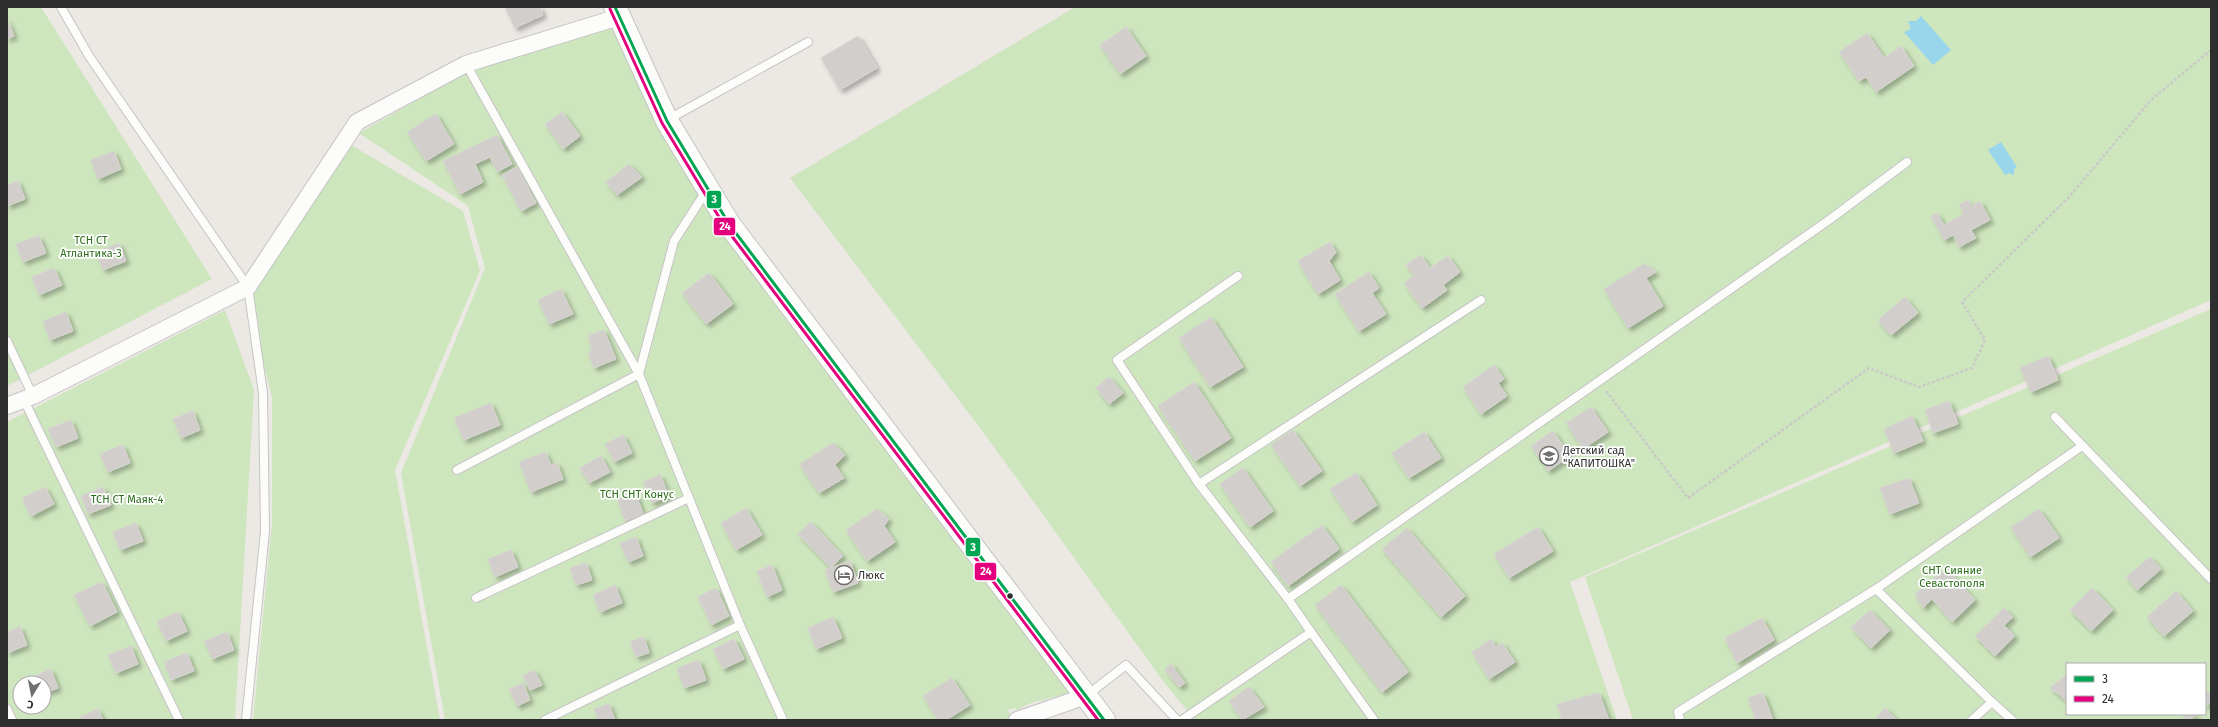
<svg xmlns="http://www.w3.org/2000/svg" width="2218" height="727" font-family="'Fira Sans',sans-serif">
  <defs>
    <filter id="shadow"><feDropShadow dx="3.5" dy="3.5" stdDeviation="2" flood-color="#0004"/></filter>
  </defs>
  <rect width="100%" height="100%" fill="#ece8e4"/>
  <g fill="#cee6be" fill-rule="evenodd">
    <path d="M7 7H41L212 279 7 386Z"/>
    <path d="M1075 7H2211V300L1570 582 1617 720H1195L1163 681 986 436 790 178Z"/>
    <path d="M617 26 658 124 1073 692 1031 703 1017 710 1015 708 1007 710 1015 720H445L401 473 485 268 468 206 359 133 478 66Z"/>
    <path d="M351 145 463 211 480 271 395 470 440 720H253L272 523V397L246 294Z"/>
    <path d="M2211 309V720H1633L1585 577ZM2067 664H2205V714H2067Z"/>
    <path d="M225 310 254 390 235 720H7V422ZM20 683H44V707H20Z"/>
  </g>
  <g fill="#99d6ec">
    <path d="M1921 16 1951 50 1933 65 1904 32 1911 29 1908 21H1916Z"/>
    <path d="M2001 142 2017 167 2014 169V175L2009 173 2005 175 1988 150Z"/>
  </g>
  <g fill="#d1cecb" stroke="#d7d4d0" filter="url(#shadow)">
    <path d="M505 7H540L543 15 515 28Z"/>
    <path d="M7 19 14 36 7 39Z"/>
    <path d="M1126 27 1146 56 1120 74 1100 45Z"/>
    <path d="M1867 33 1884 58 1901 46 1914 66 1876 92 1866 77 1859 81 1839 52Z"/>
    <path d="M858 36 877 68 840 90 821 58Z"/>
    <path d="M562 112 580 136 563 149 545 124Z"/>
    <path d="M436 114 454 144 426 161 407 132Z"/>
    <path d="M497 135 512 164 497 172 490 157 475 164 483 182 460 194 443 161Z"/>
    <path d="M114 151 121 169 98 179 91 160Z"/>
    <path d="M629 164 642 177 617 195 606 182Z"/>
    <path d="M517 167 536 203 521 211 502 175Z"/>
    <path d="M18 181 25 199 7 206V185Z"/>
    <path d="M1968 200 1971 206 1980 201 1990 220 1971 230 1976 238 1959 247 1953 235 1944 240 1931 216 1937 213 1944 225 1964 214 1959 205Z"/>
    <path d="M39 236 46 253 23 262 16 244Z"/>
    <path d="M1330 242 1336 252 1329 261 1340 280 1318 294 1298 261Z"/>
    <path d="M119 243 126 261 103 270 96 252Z"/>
    <path d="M1421 255 1430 268 1448 256 1460 272 1443 285 1447 290 1422 308 1404 283 1414 276 1406 265Z"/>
    <path d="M1644 264 1656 272 1646 278 1663 306 1628 328 1604 289Z"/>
    <path d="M54 268 62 285 39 295 32 277Z"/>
    <path d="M1369 272 1379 288 1372 293 1386 314 1359 331 1335 294Z"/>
    <path d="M709 273 733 304 706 324 682 293Z"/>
    <path d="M561 289 573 314 549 324 538 300Z"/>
    <path d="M1905 297 1918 313 1891 335 1878 320Z"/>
    <path d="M66 312 73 331 50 340 43 321Z"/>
    <path d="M1211 317 1243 367 1210 387 1179 338Z"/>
    <path d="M604 330 616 359 594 368 588 353 592 348 588 336Z"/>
    <path d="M2048 356 2058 380 2031 392 2020 368Z"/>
    <path d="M1494 365 1504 379 1498 383 1507 396 1481 414 1463 387Z"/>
    <path d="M1109 377 1123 393 1109 404 1096 388Z"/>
    <path d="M1194 382 1231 438 1195 461 1158 406Z"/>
    <path d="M1949 401 1958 424 1933 433 1925 410Z"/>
    <path d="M491 403 500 425 464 440 454 418Z"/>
    <path d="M1591 407 1608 432 1583 449 1566 423Z"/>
    <path d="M193 411 200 430 181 438 173 419Z"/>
    <path d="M1912 416 1923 441 1894 453 1884 429Z"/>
    <path d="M71 420 78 438 56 447 48 429Z"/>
    <path d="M1293 430 1322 471 1300 486 1271 445Z"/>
    <path d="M1553 431 1570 456 1548 471 1531 446Z"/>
    <path d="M1424 432 1441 458 1409 478 1392 453Z"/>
    <path d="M623 435 632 453 614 462 605 444Z"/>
    <path d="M833 443 845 455 835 465 844 478 819 493 800 464Z"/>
    <path d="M123 445 130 463 108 472 100 454Z"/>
    <path d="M545 452 551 465 557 463 563 479 531 492 519 462Z"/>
    <path d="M601 456 610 472 589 483 580 468Z"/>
    <path d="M1243 468 1273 511 1250 527 1220 484Z"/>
    <path d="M1356 473 1377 505 1352 522 1330 489Z"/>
    <path d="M660 475 669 496 652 503 643 482Z"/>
    <path d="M1909 478 1919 503 1890 514 1880 488Z"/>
    <path d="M45 487 54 504 31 516 22 498Z"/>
    <path d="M103 487 111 505 88 514 81 496Z"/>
    <path d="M635 492 643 514 625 521 617 499Z"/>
    <path d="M746 508 762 535 736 550 721 523Z"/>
    <path d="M877 509 889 519 884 526 895 542 867 561 846 530Z"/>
    <path d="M2039 509 2059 538 2030 557 2011 527Z"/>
    <path d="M811 522 843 556 831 568 798 534Z"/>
    <path d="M136 523 143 541 120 550 113 532Z"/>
    <path d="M1322 525 1339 549 1288 586 1271 562Z"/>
    <path d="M1538 527 1553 551 1509 578 1494 554Z"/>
    <path d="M1407 528 1465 596 1441 617 1382 549Z"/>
    <path d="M636 537 643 556 628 562 620 543Z"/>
    <path d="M511 550 518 567 495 577 488 559Z"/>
    <path d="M2150 557 2161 569 2137 590 2126 577Z"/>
    <path d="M850 561 858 583 833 592 825 570Z"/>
    <path d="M586 563 592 580 576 585 570 568Z"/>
    <path d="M772 565 782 590 767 597 757 571Z"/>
    <path d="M1946 568 1975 600 1952 622 1932 599 1923 608 1915 594Z"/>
    <path d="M102 582 117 612 90 626 74 595Z"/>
    <path d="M615 585 622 603 600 612 593 595Z"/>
    <path d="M1341 585 1408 672 1382 692 1315 605Z"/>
    <path d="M716 588 729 616 711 625 698 597Z"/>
    <path d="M2092 588 2113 610 2091 631 2070 610Z"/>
    <path d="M2176 591 2193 611 2164 636 2147 617Z"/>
    <path d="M2004 608 2013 617 2004 625 2015 636 1995 656 1975 636Z"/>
    <path d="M1870 610 1890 630 1871 648 1851 627Z"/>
    <path d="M178 612 187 631 166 641 157 621Z"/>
    <path d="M833 617 842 638 816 649 808 628Z"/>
    <path d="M1762 618 1774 640 1737 663 1725 638Z"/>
    <path d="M20 627 27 645 7 653V632Z"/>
    <path d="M227 632 234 650 212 659 204 641Z"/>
    <path d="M644 637 649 653 636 657 630 642Z"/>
    <path d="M734 639 744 659 723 669 713 649Z"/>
    <path d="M1491 639 1496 647 1502 643 1515 662 1489 679 1472 652Z"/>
    <path d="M131 646 138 664 116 673 108 655Z"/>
    <path d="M187 653 194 671 171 680 164 662Z"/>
    <path d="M699 660 706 680 684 688 677 668Z"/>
    <path d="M1171 664 1185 683 1179 687 1165 669Z"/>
    <path d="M51 669 58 688 44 693V683H30L28 679Z"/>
    <path d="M534 670 542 685 530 690 523 676Z"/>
    <path d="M2067 674V701L2050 688Z"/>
    <path d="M952 678 970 705 946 720H938L923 696Z"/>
    <path d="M523 683 530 700 517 706 509 689Z"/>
    <path d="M1249 687 1264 707 1242 720 1229 701Z"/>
    <path d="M2205 689 2211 696V702L2205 707Z"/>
    <path d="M1599 693 1609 720H1562L1557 704Z"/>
    <path d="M1763 693 1773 720H1756L1748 698Z"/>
    <path d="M609 704 615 720H598L594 709Z"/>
    <path d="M1885 708 1897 720H1874Z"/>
    <path d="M98 709 103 720H81L80 717Z"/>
    <path d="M2181 714H2197L2191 720H2187Z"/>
  </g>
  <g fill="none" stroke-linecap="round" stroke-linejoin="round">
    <g stroke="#c5c4c5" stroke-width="10">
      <g id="service">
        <path d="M61 7 89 56 248 287 263 393 265 531 246 720"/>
        <path d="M667 120 808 42"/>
        <path d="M707 190 674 241 639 374 740 625 783 720"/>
        <path d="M7 341 33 396"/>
        <path d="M23 398 179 720"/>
        <path d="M2055 417 2211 579"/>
        <path d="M457 470 639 374 466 64"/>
        <path d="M1199 484 1117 360 1238 276"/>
        <path d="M1876 589 2082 446"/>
        <path d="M476 598 689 498"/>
        <path d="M1288 599 1199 484 1481 300"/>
        <path d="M1311 632 1374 720"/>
        <path d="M1086 696 1126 665 1177 720"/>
        <path d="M1992 702 2012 720"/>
        <path d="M7 709 12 720"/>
        <path d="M545 720 740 625"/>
        <path d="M1182 720 1311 632 1288 599 1829 220 1907 162"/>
        <path d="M1680 720 1678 712 1876 589 1992 702 1972 720"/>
      </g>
    </g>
    <g stroke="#c5c4c5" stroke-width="18">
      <g id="minor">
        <path d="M7 406 33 396 248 287 357 122 466 64 619 17"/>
        <path d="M1017 720 1086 696"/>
      </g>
    </g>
    <g stroke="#c5c4c5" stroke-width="24">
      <path id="secondary" d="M615 7 667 121 729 224 1104 720"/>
    </g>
    <path stroke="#c9c9c8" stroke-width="2.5" stroke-dasharray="3 2" stroke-linecap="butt" d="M1606 391 1688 498 1869 368 1919 387 1972 368 1985 340 1962 302 2069 197 2151 100 2211 50"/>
    <use href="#service" stroke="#fcfcfb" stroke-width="8"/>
    <use href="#minor" stroke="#fcfcfb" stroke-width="16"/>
    <use href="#secondary" stroke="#fcfcfb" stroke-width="22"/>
    <g stroke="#fff" stroke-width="6">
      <path id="bus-1" d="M615 7 667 121 729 224 1104 720"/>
    </g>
    <g stroke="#fff" stroke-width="6">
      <path id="bus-2" d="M610 9 662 123 725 227 1098 720"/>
    </g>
    <use href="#bus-1" stroke="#00a651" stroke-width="3"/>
    <use href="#bus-2" stroke="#e5007d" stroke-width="3"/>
  </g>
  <defs>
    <g id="school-ring" transform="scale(1)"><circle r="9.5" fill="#fff" stroke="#706f6e" stroke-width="1.5"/><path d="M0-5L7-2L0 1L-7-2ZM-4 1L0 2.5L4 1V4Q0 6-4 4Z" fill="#706f6e"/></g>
    <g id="hotel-ring" transform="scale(1)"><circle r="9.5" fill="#fff" stroke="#706f6e" stroke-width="1.5"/><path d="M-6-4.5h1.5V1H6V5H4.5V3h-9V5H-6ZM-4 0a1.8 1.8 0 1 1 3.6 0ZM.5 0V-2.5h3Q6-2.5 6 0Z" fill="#706f6e"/></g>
  </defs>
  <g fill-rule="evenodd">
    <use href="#school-ring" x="1549" y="456"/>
    <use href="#hotel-ring" x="844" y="575"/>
  </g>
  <circle fill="#2e2e2e" stroke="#fff" stroke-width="1.5" cx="1010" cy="596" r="3.5"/>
  <g text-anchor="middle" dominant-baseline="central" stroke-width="3.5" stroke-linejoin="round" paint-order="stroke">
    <g font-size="11" fill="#2c6e1b" stroke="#fff">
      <text x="91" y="240">ТСН СТ<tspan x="91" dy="13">Атлантика-3</tspan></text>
      <text x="637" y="494">ТСН СНТ Конус</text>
      <text x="127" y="499">ТСН СТ Маяк-4</text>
      <text x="1952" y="570">СНТ Сияние<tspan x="1952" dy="13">Севастополя</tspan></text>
    </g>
    <g font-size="11" fill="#2e2e2e" stroke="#fff" text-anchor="start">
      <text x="1563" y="450">Детский сад<tspan x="1563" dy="13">"КАПИТОШКА"</tspan></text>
      <text x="858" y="575">Люкс</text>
    </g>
  </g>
  <g stroke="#fff" stroke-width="1.5">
    <rect x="706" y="190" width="16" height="19" rx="4" fill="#00a651"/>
    <rect x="713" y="217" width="23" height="19" rx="4" fill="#e5007d"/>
    <rect x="965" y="537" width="16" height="20" rx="4" fill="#00a651"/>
    <rect x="974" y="562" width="23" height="19" rx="4" fill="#e5007d"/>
  </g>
  <g font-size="11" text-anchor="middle" font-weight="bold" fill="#fff">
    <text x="714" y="203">3</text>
    <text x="725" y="230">24</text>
    <text x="973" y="551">3</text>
    <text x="986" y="575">24</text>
  </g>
  <rect width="2218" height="727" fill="none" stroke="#2e2e2e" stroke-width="16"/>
  <rect x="2066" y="663" width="140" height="52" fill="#ffffff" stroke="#ababab"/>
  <rect x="2074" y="676" width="20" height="6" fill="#00a651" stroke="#ababab"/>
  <text x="2102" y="683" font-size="12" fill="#2e2e2e">3</text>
  <rect x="2074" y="696" width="20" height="6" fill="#e5007d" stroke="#ababab"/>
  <text x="2102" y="703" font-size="12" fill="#2e2e2e">24</text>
  <g transform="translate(32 695) rotate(190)"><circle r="19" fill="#ffffff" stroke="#ababab"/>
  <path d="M0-3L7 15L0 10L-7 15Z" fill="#706f6e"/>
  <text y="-6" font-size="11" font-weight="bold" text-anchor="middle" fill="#2e2e2e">С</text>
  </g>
</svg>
